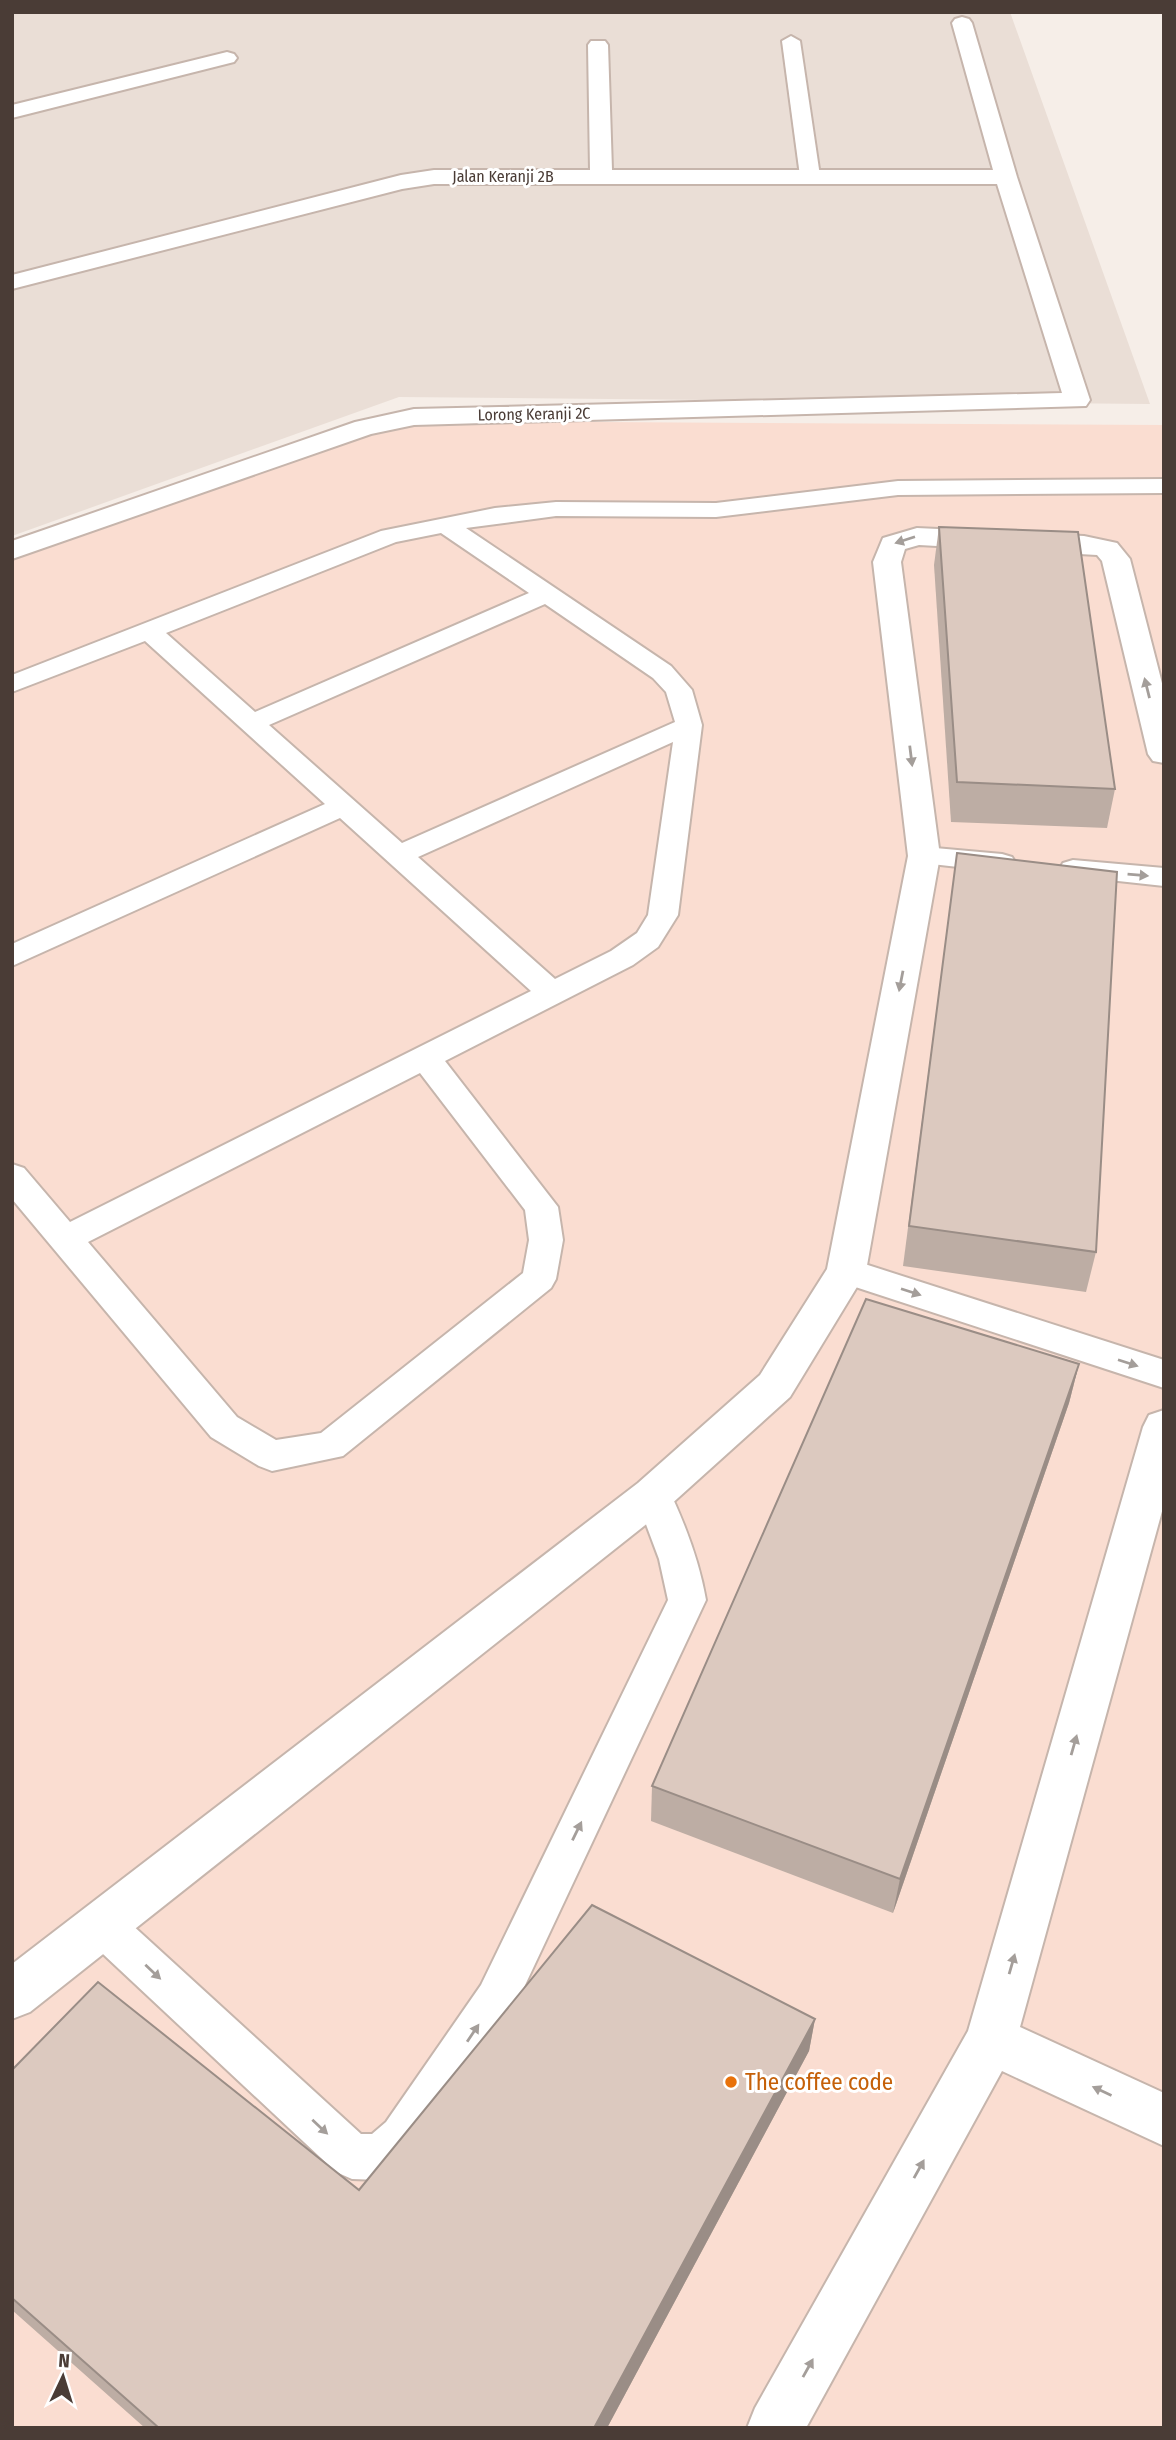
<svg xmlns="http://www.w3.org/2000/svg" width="1176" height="2440" font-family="'Fira Sans Condensed',sans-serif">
  <rect width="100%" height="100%" fill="#f6eee8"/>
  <path fill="#eaded6" d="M12 12H1010L1150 404 399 397 12 536Z"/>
  <path fill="#faddd1" d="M390 421 1164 425V2428H12V556Z"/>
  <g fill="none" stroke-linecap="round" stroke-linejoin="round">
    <g stroke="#c6b5ac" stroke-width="4">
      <g id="lane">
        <path d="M791 36 800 41 820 176 810 182 800 176 782 41Z"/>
        <path d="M1164 479V493L898 495 716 517 556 516 466 528 671 666 692 690 702 725 678 915 658 947 633 965 445 1061 558 1207 563 1240 556 1279 551 1288 343 1456 272 1471 259 1466 211 1437 12 1199V1164L24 1168 70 1222 531 991 340 818 12 966V944L325 804 145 641 12 692V675L381 531 495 508 556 502 716 503 898 481ZM441 533 529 593 255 712 166 633 396 542ZM545 604 653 678 666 692 675 722 402 843 269 725ZM673 742 648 915 637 933 611 951 555 979 418 857ZM420 1073 525 1210 529 1240 523 1273 321 1433 276 1440 237 1417 88 1242Z"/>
        <path d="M924 847 1002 854 1012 857 1016 863 1012 869 1002 872 914 862 910 856 914 850Z"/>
        <path d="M1073 860 1164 868V886L1063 875 1059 869 1063 863Z"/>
        <path d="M846 1258 1164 1360V1388L834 1280 829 1271 834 1262Z"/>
        <path d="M653 1480 666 1484C684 1521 699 1560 706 1600L511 2015 418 2154 396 2173 380 2180 352 2179 336 2172 88 1940 82 1926 88 1912 103 1906 118 1912 361 2134H372L386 2122 481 1985 668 1600 659 1559 635 1495 640 1484Z"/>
      </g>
    </g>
    <g stroke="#c6b5ac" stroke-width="4">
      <g id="street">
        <path d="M962 17 969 19 972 23 1017 177 1090 400 1086 406 414 425 371 434 12 559V541L355 422 414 409 1062 393 997 184H434L402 189 12 289V275L401 175 434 170H590L588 45 591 41H605L608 45 612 170H993L952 23 955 19Z"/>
        <path d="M227 52 234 54 237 58 234 62 12 118V105Z"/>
        <path d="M917 528 1084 536 1117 543 1130 559 1164 691V763L1153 761 1148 754 1102 561 1097 555 919 545 905 549 901 562 940 856 866 1271 860 1282 790 1397 668 1507 30 2012 12 2019V1964L638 1483 760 1375 827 1269 908 856 873 562 883 538Z"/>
        <path d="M1164 1410V1504L1020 2027 1164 2093V2146L1002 2071 806 2428H747L755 2408 968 2031 1143 1427 1149 1415Z"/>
      </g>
    </g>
    <use href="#lane" fill="#fff" fill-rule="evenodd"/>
    <use href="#street" fill="#fff" fill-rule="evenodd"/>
  </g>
  <g fill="#bdada4">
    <path d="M939 527 1115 789 1107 828 951 822 934 565Z"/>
    <path d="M957 853 1096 1252 1086 1292 903 1266Z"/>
    <path d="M1079 1364 1069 1403 893 1913 651 1821 652 1786Z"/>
    <path d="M815 2019 809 2051 607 2428H145L12 2310V2070L359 2190Z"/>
  </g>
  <g fill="#9a8d86">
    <path d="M1079 1364 1069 1403 893 1913 900 1879Z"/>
    <path d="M815 2019 809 2051 607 2428H594Z"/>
  </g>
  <g fill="#dcc9bf" stroke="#9a8d86" stroke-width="2">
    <path d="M939 527 1078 532 1115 789 957 782Z"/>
    <path d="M957 853 1117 872 1096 1252 909 1226Z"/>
    <path d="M866 1299 1079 1364 900 1879 652 1786Z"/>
    <path d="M592 1905 815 2019 594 2428H159L12 2298V2070L98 1982 359 2190Z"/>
  </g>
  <defs><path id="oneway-solid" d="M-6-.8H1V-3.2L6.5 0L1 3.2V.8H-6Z" transform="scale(1.75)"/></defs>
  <g fill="#a49e9a">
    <use href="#oneway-solid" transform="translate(905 540) rotate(162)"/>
    <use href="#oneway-solid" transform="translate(1147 688) rotate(-104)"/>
    <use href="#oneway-solid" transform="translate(911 756) rotate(83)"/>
    <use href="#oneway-solid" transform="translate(1138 875) rotate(5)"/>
    <use href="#oneway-solid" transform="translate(901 981) rotate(101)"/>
    <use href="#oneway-solid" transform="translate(911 1292) rotate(18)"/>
    <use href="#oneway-solid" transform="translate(1128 1363) rotate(18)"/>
    <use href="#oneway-solid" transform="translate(1074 1745) rotate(-74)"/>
    <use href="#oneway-solid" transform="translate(577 1831) rotate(-64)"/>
    <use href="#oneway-solid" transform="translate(1012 1964) rotate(-74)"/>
    <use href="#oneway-solid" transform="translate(153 1972) rotate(43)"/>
    <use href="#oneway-solid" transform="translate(473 2033) rotate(-56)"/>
    <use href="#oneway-solid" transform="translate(1102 2091) rotate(-155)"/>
    <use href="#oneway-solid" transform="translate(320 2127) rotate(43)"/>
    <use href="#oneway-solid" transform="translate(919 2169) rotate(-61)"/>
    <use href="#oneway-solid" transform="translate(808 2368) rotate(-61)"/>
  </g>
  <circle fill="#e8710a" stroke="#fff" stroke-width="2.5" cx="731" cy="2082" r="7"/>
  <g text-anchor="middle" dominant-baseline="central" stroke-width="6" stroke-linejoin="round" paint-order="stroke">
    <g font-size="16" fill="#4a3c36" stroke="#fff">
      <text x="503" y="176">Jalan Keranji 2B</text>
      <text transform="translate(534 414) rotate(-1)">Lorong Keranji 2C</text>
    </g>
    <g font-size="23" fill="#c56008" stroke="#fff" text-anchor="start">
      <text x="745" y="2082">The coffee code</text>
    </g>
  </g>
  <rect width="1176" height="2440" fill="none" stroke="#4a3c36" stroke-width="28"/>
  <g transform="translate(63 2377) rotate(4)" stroke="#ffffff" stroke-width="5" paint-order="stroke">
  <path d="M0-5L12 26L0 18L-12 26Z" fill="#4a3c36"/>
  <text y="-10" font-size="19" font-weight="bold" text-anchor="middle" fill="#4a3c36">N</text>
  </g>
</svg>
